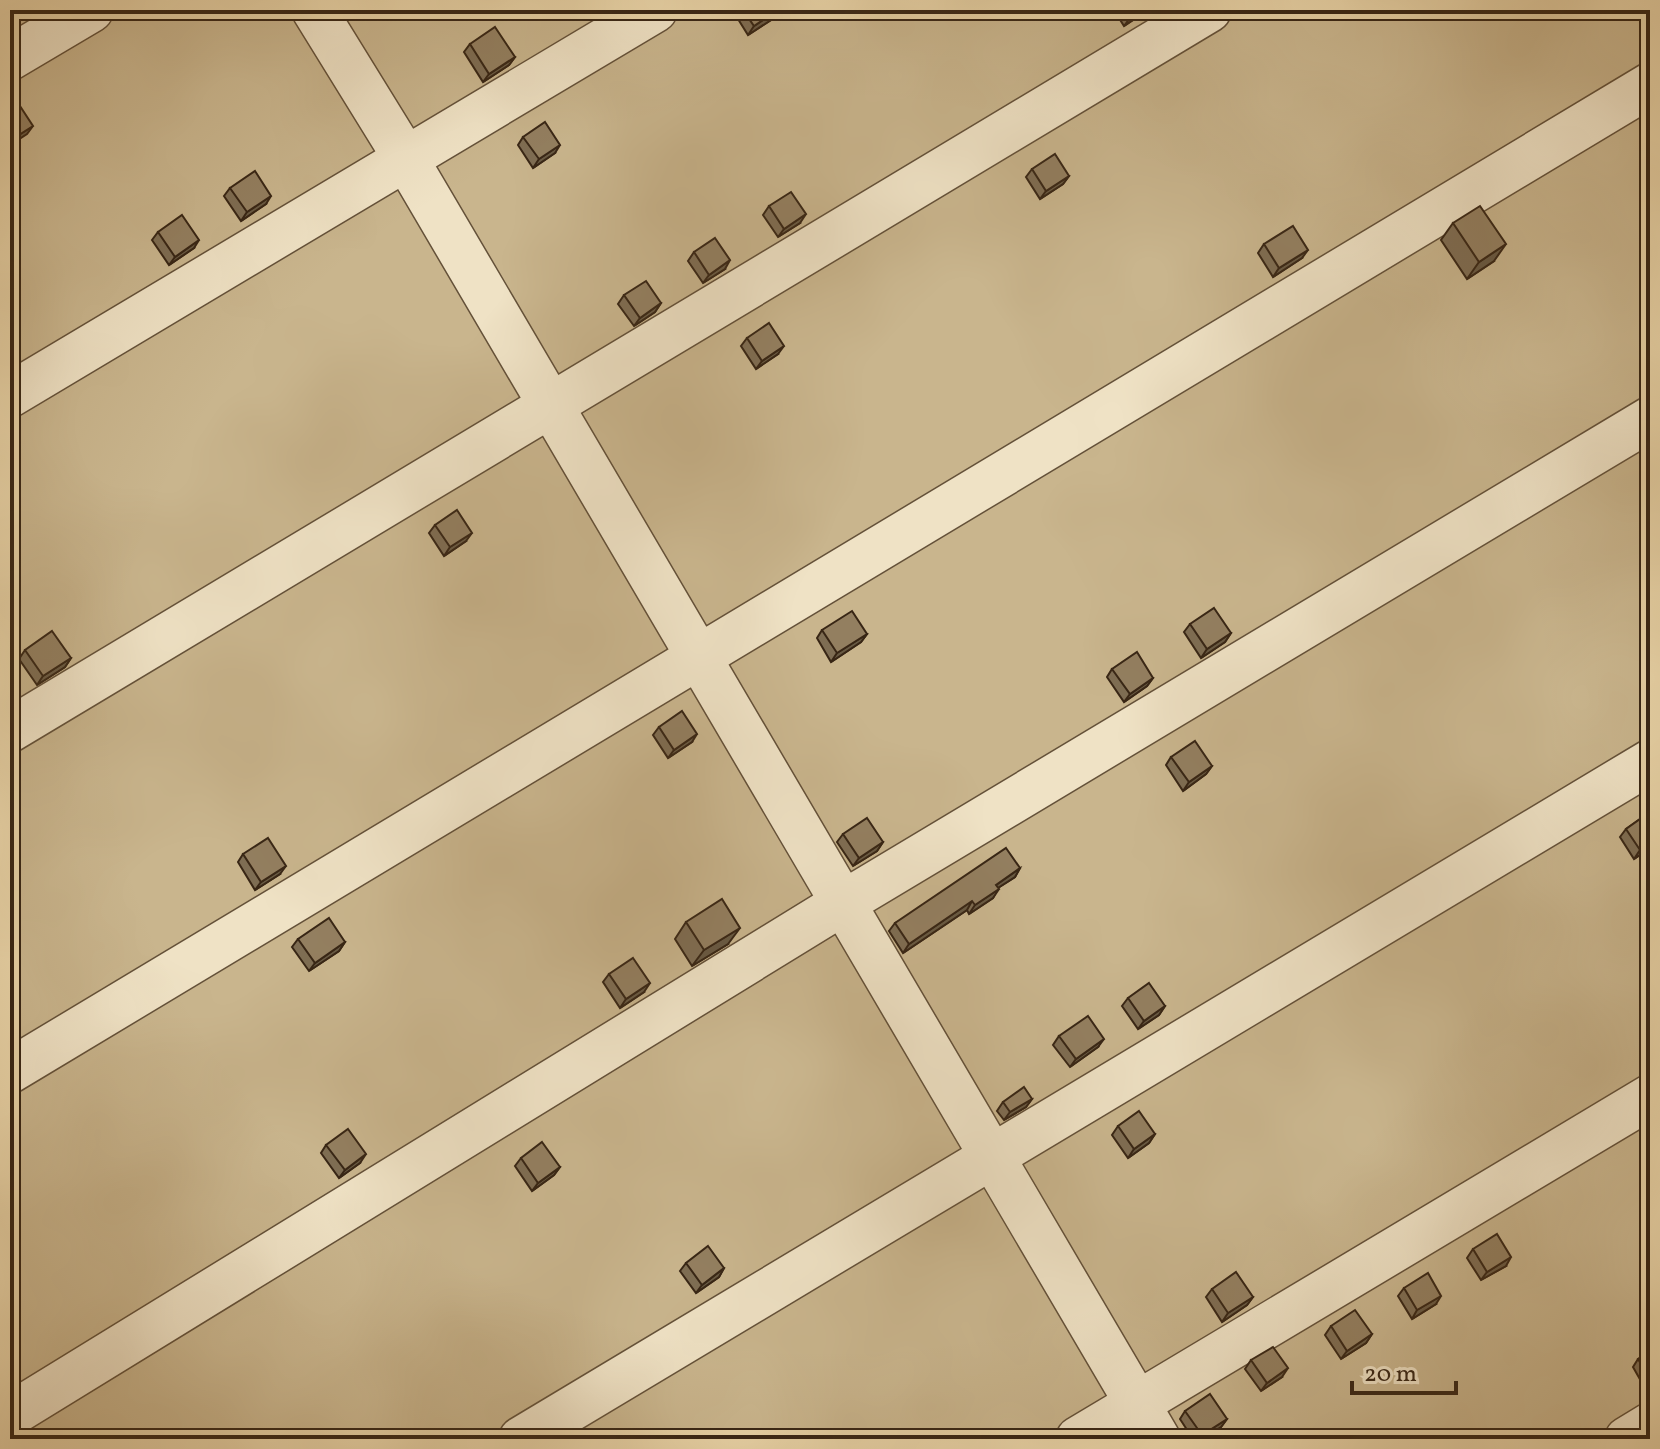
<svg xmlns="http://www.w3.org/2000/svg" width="1660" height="1449" font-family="Vollkorn,serif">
  <rect width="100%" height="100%" fill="#e7d2a6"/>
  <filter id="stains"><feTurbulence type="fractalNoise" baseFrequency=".0025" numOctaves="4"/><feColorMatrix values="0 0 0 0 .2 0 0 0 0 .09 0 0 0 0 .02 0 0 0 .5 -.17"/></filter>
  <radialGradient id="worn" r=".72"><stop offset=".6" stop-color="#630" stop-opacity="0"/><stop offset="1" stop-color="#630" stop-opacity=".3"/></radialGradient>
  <rect fill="#c9b58d" stroke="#806e51" stroke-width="2" x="10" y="10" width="1640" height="1429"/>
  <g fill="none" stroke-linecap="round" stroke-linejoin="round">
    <g stroke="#645139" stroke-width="47">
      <g id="minor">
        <path d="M314 10 406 159 1158 1439"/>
        <path d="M10 58 91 10"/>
        <path d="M10 395 655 10"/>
        <path d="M10 730 1209 10"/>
        <path d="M10 1071 1650 85"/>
        <path d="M10 1415 843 903 1650 419"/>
        <path d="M521 1439 1650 762"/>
        <path d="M1078 1439 1650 1097"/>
        <path d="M1627 1439 1650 1425"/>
      </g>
    </g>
    <use href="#minor" stroke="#efe2c5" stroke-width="44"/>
  </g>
  <g fill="#7e6d53" stroke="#382615" stroke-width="2">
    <path d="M734 10H776V11L771 20 748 35 733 11Z"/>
    <path d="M1114 10H1148L1124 26Z"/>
    <path d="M470 44 515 57 509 65 483 82 464 52Z"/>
    <path d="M523 137 555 153 533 168 518 145Z"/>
    <path d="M1032 169 1069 176 1063 184 1040 199 1026 177Z"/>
    <path d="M230 188 266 204 241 221 224 196Z"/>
    <path d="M769 206 800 223 778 237 763 215Z"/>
    <path d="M1453 223 1494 261 1467 279 1441 240Z"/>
    <path d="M158 232 194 248 169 265 152 240Z"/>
    <path d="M1264 244 1302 258 1273 277 1258 253Z"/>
    <path d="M694 252 725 269 703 283 688 261Z"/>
    <path d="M624 295 661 303 655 312 634 326 618 304Z"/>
    <path d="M747 338 778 354 756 369 741 346Z"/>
    <path d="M435 525 466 541 444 556 429 533Z"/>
    <path d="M1190 624 1231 633 1225 642 1201 658 1184 632Z"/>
    <path d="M822 630 867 634 861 642 831 662 817 638Z"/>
    <path d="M25 650 71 658 65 667 37 685 19 659Z"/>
    <path d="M1112 669 1153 678 1147 686 1124 702 1107 677Z"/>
    <path d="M659 727 692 742 668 758 653 735Z"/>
    <path d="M1171 757 1212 766 1206 774 1183 791 1166 765Z"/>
    <path d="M1650 812V848L1634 859 1620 837 1626 829Z"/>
    <path d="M843 834 883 842 877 851 853 866 837 842Z"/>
    <path d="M243 854 280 874 255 890 238 862Z"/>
    <path d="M1020 868 1015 877 998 888 993 898 969 914 967 910 903 953 889 931 895 923Z"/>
    <path d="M686 922 728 944 692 966 675 939Z"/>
    <path d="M298 939 345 942 339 951 309 971 292 947Z"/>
    <path d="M609 974 644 992 620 1008 603 982Z"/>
    <path d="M1128 998 1165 1006 1159 1015 1138 1029 1122 1006Z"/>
    <path d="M1059 1036 1098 1047 1070 1067 1053 1045Z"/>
    <path d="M1032 1099 1026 1107 1004 1120 997 1111 1003 1102Z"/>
    <path d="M1118 1126 1155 1134 1149 1143 1128 1158 1112 1135Z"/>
    <path d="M326 1145 360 1163 339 1178 321 1153Z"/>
    <path d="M521 1158 560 1167 554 1175 532 1191 515 1166Z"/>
    <path d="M1473 1249 1506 1266 1481 1280 1467 1258Z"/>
    <path d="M686 1263 724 1268 719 1277 696 1293 680 1271Z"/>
    <path d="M1404 1288 1436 1304 1412 1319 1398 1296Z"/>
    <path d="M1212 1289 1253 1297 1247 1305 1222 1322 1206 1297Z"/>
    <path d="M1331 1326 1372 1334 1366 1343 1341 1359 1325 1335Z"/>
    <path d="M1650 1352V1388L1646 1390 1633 1367 1638 1359Z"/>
    <path d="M1251 1360 1282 1377 1261 1391 1245 1369Z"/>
    <path d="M1185 1411 1227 1419 1221 1427 1203 1439H1193L1180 1419Z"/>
  </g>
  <g fill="#675943" stroke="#382615" stroke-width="2">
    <path d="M1142 10H1148L1124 26 1130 18Z"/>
    <path d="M776 11 771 20 748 35 754 26Z"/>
    <path d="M515 57 509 65 483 82 489 74Z"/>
    <path d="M33 126 27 134 10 145 11 140Z"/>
    <path d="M560 145 555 153 533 168 539 159Z"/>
    <path d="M1069 176 1063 184 1040 199 1046 191Z"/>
    <path d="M271 196 266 204 241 221 247 212Z"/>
    <path d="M806 214 800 223 778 237 784 229Z"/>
    <path d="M199 240 194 248 169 265 175 257Z"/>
    <path d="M1506 244 1494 261 1467 279 1479 262Z"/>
    <path d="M1308 250 1302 258 1273 277 1279 268Z"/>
    <path d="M730 260 725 269 703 283 709 275Z"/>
    <path d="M661 303 655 312 634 326 640 318Z"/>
    <path d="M784 346 778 354 756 369 762 361Z"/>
    <path d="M472 533 466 541 444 556 450 547Z"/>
    <path d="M1231 633 1225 642 1201 658 1207 649Z"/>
    <path d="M867 634 861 642 831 662 837 653Z"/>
    <path d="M71 658 65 667 37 685 43 676Z"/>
    <path d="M1153 678 1147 686 1124 702 1130 694Z"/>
    <path d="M697 734 692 742 668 758 674 750Z"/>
    <path d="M1212 766 1206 774 1183 791 1189 782Z"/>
    <path d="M883 842 877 851 853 866 859 858Z"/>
    <path d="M1650 844V848L1634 859 1640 850Z"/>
    <path d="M286 866 280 874 255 890 261 882Z"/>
    <path d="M1020 868 1015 877 990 893 996 885Z"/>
    <path d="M999 889 993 898 969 914 975 905Z"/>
    <path d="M972 901 967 910 903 953 909 944Z"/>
    <path d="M740 928 728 944 692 966 704 950Z"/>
    <path d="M345 942 339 951 309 971 315 963Z"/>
    <path d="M650 983 644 992 620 1008 626 999Z"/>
    <path d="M1165 1006 1159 1015 1138 1029 1144 1021Z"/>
    <path d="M1104 1039 1098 1047 1070 1067 1076 1059Z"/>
    <path d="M1032 1099 1026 1107 1004 1120 1010 1112Z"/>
    <path d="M1155 1134 1149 1143 1128 1158 1134 1149Z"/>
    <path d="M366 1154 360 1163 339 1178 345 1170Z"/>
    <path d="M560 1167 554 1175 532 1191 538 1183Z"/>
    <path d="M1511 1257 1506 1266 1481 1280 1487 1272Z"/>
    <path d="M724 1268 719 1277 696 1293 702 1285Z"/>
    <path d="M1441 1296 1436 1304 1412 1319 1417 1310Z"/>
    <path d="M1253 1297 1247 1305 1222 1322 1228 1313Z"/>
    <path d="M1372 1334 1366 1343 1341 1359 1347 1351Z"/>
    <path d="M1288 1368 1282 1377 1261 1391 1267 1383Z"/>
    <path d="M1227 1419 1221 1427 1203 1439H1199L1202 1435Z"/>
  </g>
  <g fill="#937f60" stroke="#382615" stroke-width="2">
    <path d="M743 10H776V11L754 26Z"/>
    <path d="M1125 10H1142L1130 18Z"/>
    <path d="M495 27 515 57 489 74 470 44Z"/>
    <path d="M18 103 33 126 11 140 10 108Z"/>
    <path d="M545 122 560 145 539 159 523 137Z"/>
    <path d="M1055 154 1069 176 1046 191 1032 169Z"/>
    <path d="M255 171 271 196 247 212 230 188Z"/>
    <path d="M791 192 806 214 784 229 769 206Z"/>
    <path d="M1480 206 1506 244 1479 262 1453 223Z"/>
    <path d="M182 215 199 240 175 257 158 232Z"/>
    <path d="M1293 226 1308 250 1279 268 1264 244Z"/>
    <path d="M715 238 730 260 709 275 694 252Z"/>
    <path d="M646 281 661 303 640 318 624 295Z"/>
    <path d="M769 323 784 346 762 361 747 338Z"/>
    <path d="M457 510 472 533 450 547 435 525Z"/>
    <path d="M1214 608 1231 633 1207 649 1190 624Z"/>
    <path d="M852 611 867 634 837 653 822 630Z"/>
    <path d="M52 631 71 658 43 676 25 650Z"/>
    <path d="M1137 652 1153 678 1130 694 1112 669Z"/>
    <path d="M682 711 697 734 674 750 659 727Z"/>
    <path d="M1195 741 1212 766 1189 782 1171 757Z"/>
    <path d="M1650 812V844L1640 850 1626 829Z"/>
    <path d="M867 818 883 842 859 858 843 834Z"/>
    <path d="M268 838 286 866 261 882 243 854Z"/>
    <path d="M1006 848 1020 868 996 885 999 889 975 905 972 901 909 944 895 923Z"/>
    <path d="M722 899 740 928 704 950 686 922Z"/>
    <path d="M329 918 345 942 315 963 298 939Z"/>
    <path d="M633 958 650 983 626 999 609 974Z"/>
    <path d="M1149 983 1165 1006 1144 1021 1128 998Z"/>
    <path d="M1088 1016 1104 1039 1076 1059 1059 1036Z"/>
    <path d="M1024 1087 1032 1099 1010 1112 1003 1102Z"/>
    <path d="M1139 1111 1155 1134 1134 1149 1118 1126Z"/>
    <path d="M348 1129 366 1154 345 1170 326 1145Z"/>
    <path d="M542 1142 560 1167 538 1183 521 1158Z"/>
    <path d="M1497 1234 1511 1257 1487 1272 1473 1249Z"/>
    <path d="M708 1246 724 1268 702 1285 686 1263Z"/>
    <path d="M1236 1272 1253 1297 1228 1313 1212 1289Z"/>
    <path d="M1428 1273 1441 1296 1417 1310 1404 1288Z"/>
    <path d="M1355 1310 1372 1334 1347 1351 1331 1326Z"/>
    <path d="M1273 1347 1288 1368 1267 1383 1251 1360Z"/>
    <path d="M1650 1352V1378L1638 1359Z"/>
    <path d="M1210 1394 1227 1419 1202 1435 1185 1411Z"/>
    <path d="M49 1430 55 1439H36Z"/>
  </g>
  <rect width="1660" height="1449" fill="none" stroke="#e7d2a6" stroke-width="40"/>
  <rect x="12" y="12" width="1636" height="1425" fill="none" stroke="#382615" stroke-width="4"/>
  <rect x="20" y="20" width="1620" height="1409" fill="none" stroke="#382615" stroke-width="2"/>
  <path d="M1352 1381v12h104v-12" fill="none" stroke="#382615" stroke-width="4"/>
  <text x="1364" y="1381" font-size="24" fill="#382615" stroke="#efe2c5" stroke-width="6" paint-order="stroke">20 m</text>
  <rect width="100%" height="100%" filter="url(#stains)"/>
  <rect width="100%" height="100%" fill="url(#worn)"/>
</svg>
